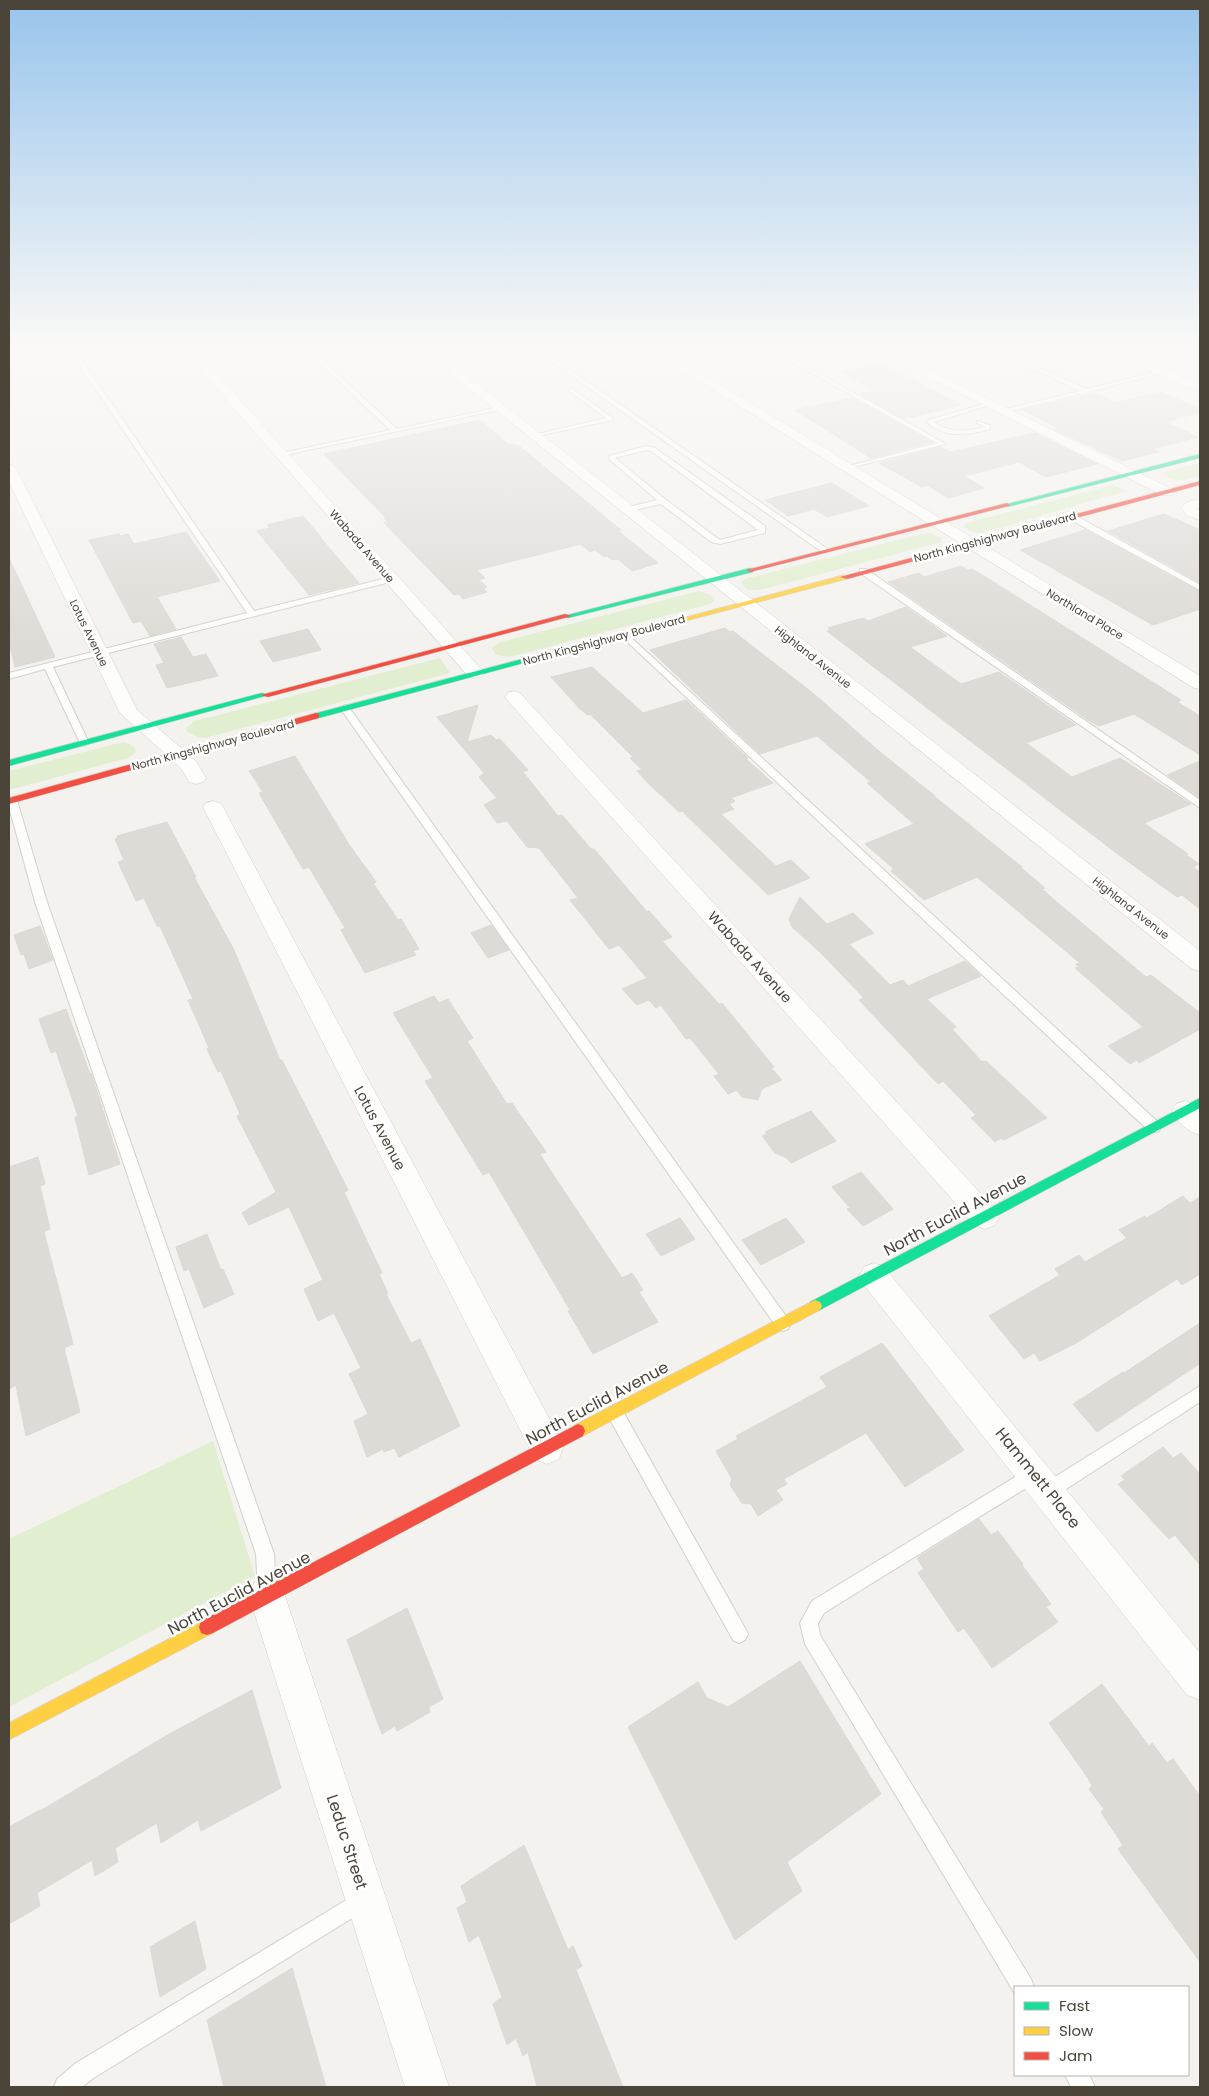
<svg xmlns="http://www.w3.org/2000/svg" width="1209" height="2096" font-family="Poppins,sans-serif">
  <rect width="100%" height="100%" fill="#f4f2ee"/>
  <g fill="#e1eecf">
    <path d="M1200 463V476C1188 479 1174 485 1163 474L1164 472Z"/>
    <path d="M1113 485 1127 491C1077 504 1029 520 980 533L972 532 964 527 966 523Z"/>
    <path d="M930 533 941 538 942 542 760 590H749L741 583 744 579 922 534Z"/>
    <path d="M699 591 711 595 714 601 710 604 510 657 496 655 492 648 500 642Z"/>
    <path d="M440 658 450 673 205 738H199L187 732 186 728 195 721Z"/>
    <path d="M123 742C129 743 135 746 136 752L128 758 9 790V771Z"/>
    <path d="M213 1441 255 1576 9 1707V1539Z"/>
  </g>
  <g fill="#dedbd6" stroke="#dcd9d4">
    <path d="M881 364 906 376 961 405 904 419 860 394 874 391 841 372Z"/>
    <path d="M1161 392 1200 409V412L1165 422 1198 437 1152 449 1159 452 1122 461 1053 429 1058 428 1023 410 1095 393 1116 403Z"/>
    <path d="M852 398 932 442 871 458 795 410Z"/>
    <path d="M480 420 508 444 518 445 621 530H617L658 563 632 571 618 559 612 560 607 556 604 557 595 550 590 552 581 544 477 570 485 578 479 580 487 587 483 588 487 592 463 599 459 594 454 595 384 523 388 522 384 518H386L324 454Z"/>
    <path d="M1035 433 1097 464 1046 477 1019 462 964 476 984 488 948 498 927 485 922 487 879 463 941 447 950 452Z"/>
    <path d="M832 483 869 506 827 517 814 509 788 516 765 500Z"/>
    <path d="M1164 514 1200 530V583L1108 531Z"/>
    <path d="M303 516 321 537H320L359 583 309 595 257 531 270 528 267 525Z"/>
    <path d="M1085 530 1200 592V609L1153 625 1020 550Z"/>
    <path d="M186 532 220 581 157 597 176 629 150 636 141 621 133 623 89 540 119 534 120 536 128 534 134 544Z"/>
    <path d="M9 558 42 629 55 657 15 667 9 642Z"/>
    <path d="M961 566 968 570 972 569 984 576 1181 700 1177 702 1200 716V755L1134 714 1099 726 1088 720 888 582 919 573 924 577Z"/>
    <path d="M906 607 947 636 910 647 961 684 999 672 1076 725 1026 743 1072 777 1120 758 1191 804 1144 823 1188 854 1186 855 1199 864 1193 867 1200 872V909L1182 895 1177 897 1115 852 827 631 831 630 828 628 863 618 868 621Z"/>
    <path d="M725 628 730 632 733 631 814 694 880 752 935 796H934L1022 867H1020L1045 888 1042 889 1052 898 1146 977 1151 975 1200 1013V1029L1139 1063 1137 1060 1130 1064 1108 1046 1143 1027 1075 968 1079 967 1076 964 1080 963 977 877 924 900 891 871 894 869 865 844 914 824 867 783 871 782 817 736 760 754 650 650Z"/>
    <path d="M308 629 321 650 273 662 260 641Z"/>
    <path d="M181 637 193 657 206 654 218 676 167 688 156 665 164 663 154 644Z"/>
    <path d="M592 667 643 713 686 700 748 758 746 759 773 783 731 798 735 801 729 804 734 809 721 814 776 866 791 860 810 878 768 895 682 811 679 812 650 785 637 771 642 770 630 758 633 757 590 714 588 715 580 709 551 677Z"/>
    <path d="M478 705 467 742 491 735 496 740 500 739 528 770 523 772 558 816 562 815 591 849H594L647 912 649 911 672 937 662 941 719 1004 722 1003 774 1067 771 1068 782 1080 762 1089 758 1100 742 1097 737 1090 728 1094 714 1076 719 1074 690 1038 686 1039 661 1005 656 1008 649 1000 637 1005 622 989 647 978 619 945 609 949 570 900 578 898 539 848 527 847 507 821 497 823 484 805 497 798 479 777 484 773 437 717Z"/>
    <path d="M295 756 350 846 376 882 373 883 398 920 401 919 419 949 413 951 416 955 365 973 341 930 345 928 309 867 303 869 259 793 263 792 249 771Z"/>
    <path d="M1200 761V798L1167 775Z"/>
    <path d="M167 822 196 877H194L234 950 280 1060H282L306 1107 348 1190 344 1192 382 1273 379 1274 388 1293 386 1294 411 1343 420 1339 460 1426 399 1457 394 1448 384 1452 383 1449 367 1457 354 1421 368 1414 349 1374 361 1368 334 1313 318 1321 304 1289 323 1280 289 1207 249 1225 242 1213 276 1192 237 1116 240 1114 221 1071 218 1072 207 1049 209 1048 188 1000 193 999 160 926H157L144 898 136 901 118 862 124 860 115 839 118 838 117 836Z"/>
    <path d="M800 897 827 924 853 913 874 933 849 944 890 985 903 980 908 986 965 961 981 976 927 999 956 1027 952 1029 982 1062 986 1061 1047 1118 1004 1140 1001 1138 995 1142 971 1118 976 1115 943 1081 938 1084 859 1000 864 998 821 953 792 927 789 919Z"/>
    <path d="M491 925 509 950 488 958 471 933Z"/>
    <path d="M40 926 53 960 29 969 24 954 21 955 14 935Z"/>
    <path d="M434 996 439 1003 448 999 473 1038 467 1041 507 1104 512 1103 546 1152 540 1154 546 1164 622 1278 632 1273 643 1290 639 1292 658 1322 593 1354 568 1311 570 1310 489 1172 483 1175 425 1081 433 1078 393 1013Z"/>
    <path d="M66 1009 90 1074 91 1073 120 1164 89 1175 75 1117 78 1116 56 1051 51 1053 39 1019Z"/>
    <path d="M811 1111 836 1141 791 1163 787 1158 775 1153 762 1136 767 1134 765 1132Z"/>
    <path d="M38 1157 45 1184 40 1186 50 1229 44 1232 73 1344 64 1348 80 1412 26 1436 16 1385 9 1389V1167Z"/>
    <path d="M861 1172 893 1209 863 1226 847 1209 850 1208 832 1187Z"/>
    <path d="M1183 1196 1190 1203 1200 1197V1274L1182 1285 1177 1279 1076 1343 1040 1361 1034 1353 1024 1359 989 1316 1060 1275 1055 1269 1079 1255 1085 1262 1127 1238 1119 1230 1145 1216 1147 1218Z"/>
    <path d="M680 1218 695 1239 661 1256 646 1234Z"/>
    <path d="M786 1218 805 1242 761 1265 742 1240Z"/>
    <path d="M207 1234 221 1270 223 1269 234 1294 204 1308 189 1269 184 1271 176 1247Z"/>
    <path d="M1200 1323V1366L1199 1364 1097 1432 1073 1404 1123 1372 1124 1373Z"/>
    <path d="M882 1343 964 1450 905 1487 866 1433 784 1479 787 1484 776 1490 783 1500 758 1516 751 1504 742 1503 730 1485 732 1479 716 1451 738 1439 736 1436 827 1387 820 1377Z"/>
    <path d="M1163 1447 1173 1458 1181 1453 1200 1474V1565L1175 1535 1169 1539 1118 1484 1125 1480 1121 1476Z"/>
    <path d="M979 1519 991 1535 998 1531 1023 1564 1022 1565 1051 1604 1046 1607 1058 1622 992 1668 964 1628 958 1632 918 1573 924 1569 917 1558Z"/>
    <path d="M407 1608 443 1699 429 1707 430 1712 397 1731 395 1726 382 1734 347 1640Z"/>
    <path d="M800 1661 881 1794 787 1862 802 1891 735 1940 628 1727 698 1682 707 1698 728 1707Z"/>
    <path d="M1102 1684 1149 1746 1152 1743 1167 1763 1173 1759 1200 1796V1962L1118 1849 1123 1845 1101 1812 1104 1809 1089 1789 1092 1786 1088 1778 1049 1723Z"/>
    <path d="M252 1690 281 1788 201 1831 198 1820 161 1843 157 1823 115 1848 118 1862 95 1876 92 1860 37 1893 40 1906 9 1924V1827L40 1810V1811L171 1733Z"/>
    <path d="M524 1845 568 1950 573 1946 582 1966 576 1970 623 2087H537L528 2052 523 2056 516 2038 507 2045 493 2004 502 1997 496 1981 479 1935 469 1942 457 1908 467 1902 461 1886Z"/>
    <path d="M195 1921 206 1969 160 1997 150 1947Z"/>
    <path d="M292 1968 326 2087H224L207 2020Z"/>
  </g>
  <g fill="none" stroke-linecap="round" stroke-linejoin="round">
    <g stroke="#d2d0cb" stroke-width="2">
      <g id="lane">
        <path d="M69 350H75L254 611 391 577 395 579 394 581 53 667 89 743 84 746 81 745 45 669 9 679V673L247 613Z"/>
        <path d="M306 350H312L397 429 500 407 503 409 280 456 279 455 282 453 390 430Z"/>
        <path d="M535 350H542L829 550 822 552Z"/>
        <path d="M770 350H777L946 444 845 469V467L937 443Z"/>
        <path d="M992 350H1000L1087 389 1164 370 1167 372 1004 413 1002 412V410L1080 391Z"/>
        <path d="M1200 357V361L1157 371 1154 369Z"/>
        <path d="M571 388 613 418V420L533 437V435L606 418 569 391 568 390Z"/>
        <path d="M987 403 992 404 934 422C950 433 966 432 985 427L977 423V421L990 425V429C968 435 944 439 926 421Z"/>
        <path d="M646 446 655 448 765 526V533L720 544 711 542 661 504 625 512V508L657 500 610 460 609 456ZM646 450 651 451 758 530 720 540 717 538 665 499 615 458Z"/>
        <path d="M1069 515H1075L1200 585V590L1069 519Z"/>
        <path d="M860 569H866L1200 800V808L860 573Z"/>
        <path d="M624 631 1159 1123 1161 1127 1159 1131 1154 1132 1149 1131 621 636V632Z"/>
        <path d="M345 705 348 706 788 1319 791 1324 788 1329 783 1331 778 1329 340 708Z"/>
        <path d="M12 797 17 800 47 902 274 1554 276 1592 273 1598 267 1601 261 1598 258 1592 256 1554 35 902 9 807V798Z"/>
        <path d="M1200 1386V1402L1054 1497 1048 1499 1042 1497 1040 1491 1042 1485Z"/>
        <path d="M615 1405 621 1408 745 1628 748 1634 745 1640 739 1643 733 1640 609 1418 607 1413 609 1408Z"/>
        <path d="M1033 1466 1039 1468 1041 1474 1039 1480 824 1613 818 1624 820 1635 1031 1979 1034 1987H1015V1994L805 1644 800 1623 812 1601Z"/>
        <path d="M363 1890 370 1893 373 1900 370 1907 92 2079 82 2087H54L57 2079 76 2063Z"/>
        <path d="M1065 2075H1089L1095 2087H1071Z"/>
      </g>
    </g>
    <g stroke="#d2d0cb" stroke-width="1">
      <g id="street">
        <path d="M183 350H195L481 669 484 673 481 677 475 678 469 677Z"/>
        <path d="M421 350H434L1200 951V971L1192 969Z"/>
        <path d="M649 350H663L1200 676V689L1194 688Z"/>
        <path d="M874 350H889L1172 489 1174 492 1172 495H1162Z"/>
        <path d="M1105 350H1121L1200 384V392L1107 352Z"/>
        <path d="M9 464 16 468 137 710 196 761 206 778 203 782 196 784 189 782 181 768 120 713 9 482Z"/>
        <path d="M1200 500V508H1197L1200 511V520L1186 515 1182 507C1186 501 1193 500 1200 500Z"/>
        <path d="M514 691 520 693 995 1209 999 1217 995 1225 985 1229 975 1225 508 701 505 697 508 693Z"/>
        <path d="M213 801 220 803 223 807 559 1437 563 1448 559 1459 547 1464 535 1459 203 807 206 803Z"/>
        <path d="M1185 1101 1194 1104 1200 1109V1135C1188 1132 1178 1123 1172 1111L1176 1104Z"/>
        <path d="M874 1263 884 1267 1200 1653V1700L1187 1695 864 1285 859 1276 864 1267Z"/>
        <path d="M267 1578 280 1583 285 1596 449 2087H405L249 1596 254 1583Z"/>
      </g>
    </g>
    <g stroke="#d3cfc5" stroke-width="1">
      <g id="fast">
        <path d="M1200 454V458L1007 507 1004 505Z"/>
        <path d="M750 568 754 570 753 572 568 618 564 616Z"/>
        <path d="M636 629 643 631 319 718H313L312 716 313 714Z"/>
        <path d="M262 693 269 695 9 766V760Z"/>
        <path d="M1200 1098V1108L820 1310 815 1312 810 1310 808 1306 810 1302Z"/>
      </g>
    </g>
    <g stroke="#d3cfc5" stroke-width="1">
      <g id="slow">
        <path d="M844 575 848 577 847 579 639 633 635 631Z"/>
        <path d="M815 1300 820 1302 822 1306 820 1310 583 1436 578 1438 573 1436 571 1431 573 1426Z"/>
        <path d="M207 1619 213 1621 215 1627 213 1633 9 1740V1723Z"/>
      </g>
    </g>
    <g stroke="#d3cfc5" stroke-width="1">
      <g id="jam">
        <path d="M1200 481V485L847 579 840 577Z"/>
        <path d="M1007 503 1009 504V506L750 572 746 570Z"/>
        <path d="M565 614 572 616 268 697 261 695Z"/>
        <path d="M316 713 319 714V718L9 804V798Z"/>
        <path d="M578 1424 583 1426 585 1431 583 1436 213 1633 207 1635 201 1633 199 1627 201 1621Z"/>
      </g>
    </g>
    <use href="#lane" fill="#fdfdfc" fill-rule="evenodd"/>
    <use href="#street" fill="#fdfdfc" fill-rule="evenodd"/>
    <use href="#fast" fill="#16e098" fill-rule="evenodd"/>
    <use href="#slow" fill="#ffcf43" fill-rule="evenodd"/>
    <use href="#jam" fill="#f24e42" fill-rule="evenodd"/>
  </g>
  <linearGradient id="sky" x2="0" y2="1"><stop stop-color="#98c4ec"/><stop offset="0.54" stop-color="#faf9f7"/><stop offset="1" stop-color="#faf9f7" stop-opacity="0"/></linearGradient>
  <rect width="1209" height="643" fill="url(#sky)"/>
  <g text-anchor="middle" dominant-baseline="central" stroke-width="5" stroke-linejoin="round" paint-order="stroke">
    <g font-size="11" fill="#4b4439" stroke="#fff">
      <text transform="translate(995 537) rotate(-15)">North Kingshighway Boulevard</text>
      <text transform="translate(362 546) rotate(49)">Wabada Avenue</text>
      <text transform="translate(1085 614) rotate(31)">Northland Place</text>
      <text transform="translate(89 633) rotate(64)">Lotus Avenue</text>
      <text transform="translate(604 640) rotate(-15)">North Kingshighway Boulevard</text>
      <text transform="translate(813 657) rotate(38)">Highland Avenue</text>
      <text transform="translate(213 745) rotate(-15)">North Kingshighway Boulevard</text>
      <text transform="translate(1131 908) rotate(38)">Highland Avenue</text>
    </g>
    <g font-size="14" fill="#4b4439" stroke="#fff">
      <text transform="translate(750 957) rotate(48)">Wabada Avenue</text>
      <text transform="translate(380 1128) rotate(62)">Lotus Avenue</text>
    </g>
    <g font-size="16" fill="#4b4439" stroke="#fff">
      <text transform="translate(955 1214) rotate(-28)">North Euclid Avenue</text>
      <text transform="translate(597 1403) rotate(-28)">North Euclid Avenue</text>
      <text transform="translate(1038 1478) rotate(51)">Hammett Place</text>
      <text transform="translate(239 1593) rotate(-28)">North Euclid Avenue</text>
      <text transform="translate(347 1842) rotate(72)">Leduc Street</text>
    </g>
  </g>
  <rect width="1209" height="2096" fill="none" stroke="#4b4439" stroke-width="20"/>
  <rect x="1014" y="1986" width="175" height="90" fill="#ffffff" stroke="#b7b4b0"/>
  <rect x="1024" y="2002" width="25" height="8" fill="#16e098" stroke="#b7b4b0"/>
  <text x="1059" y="2011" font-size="15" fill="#4b4439">Fast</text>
  <rect x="1024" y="2027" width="25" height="8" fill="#ffcf43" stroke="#b7b4b0"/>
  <text x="1059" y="2036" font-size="15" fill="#4b4439">Slow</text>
  <rect x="1024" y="2052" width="25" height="8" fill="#f24e42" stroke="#b7b4b0"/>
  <text x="1059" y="2061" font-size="15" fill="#4b4439">Jam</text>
</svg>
